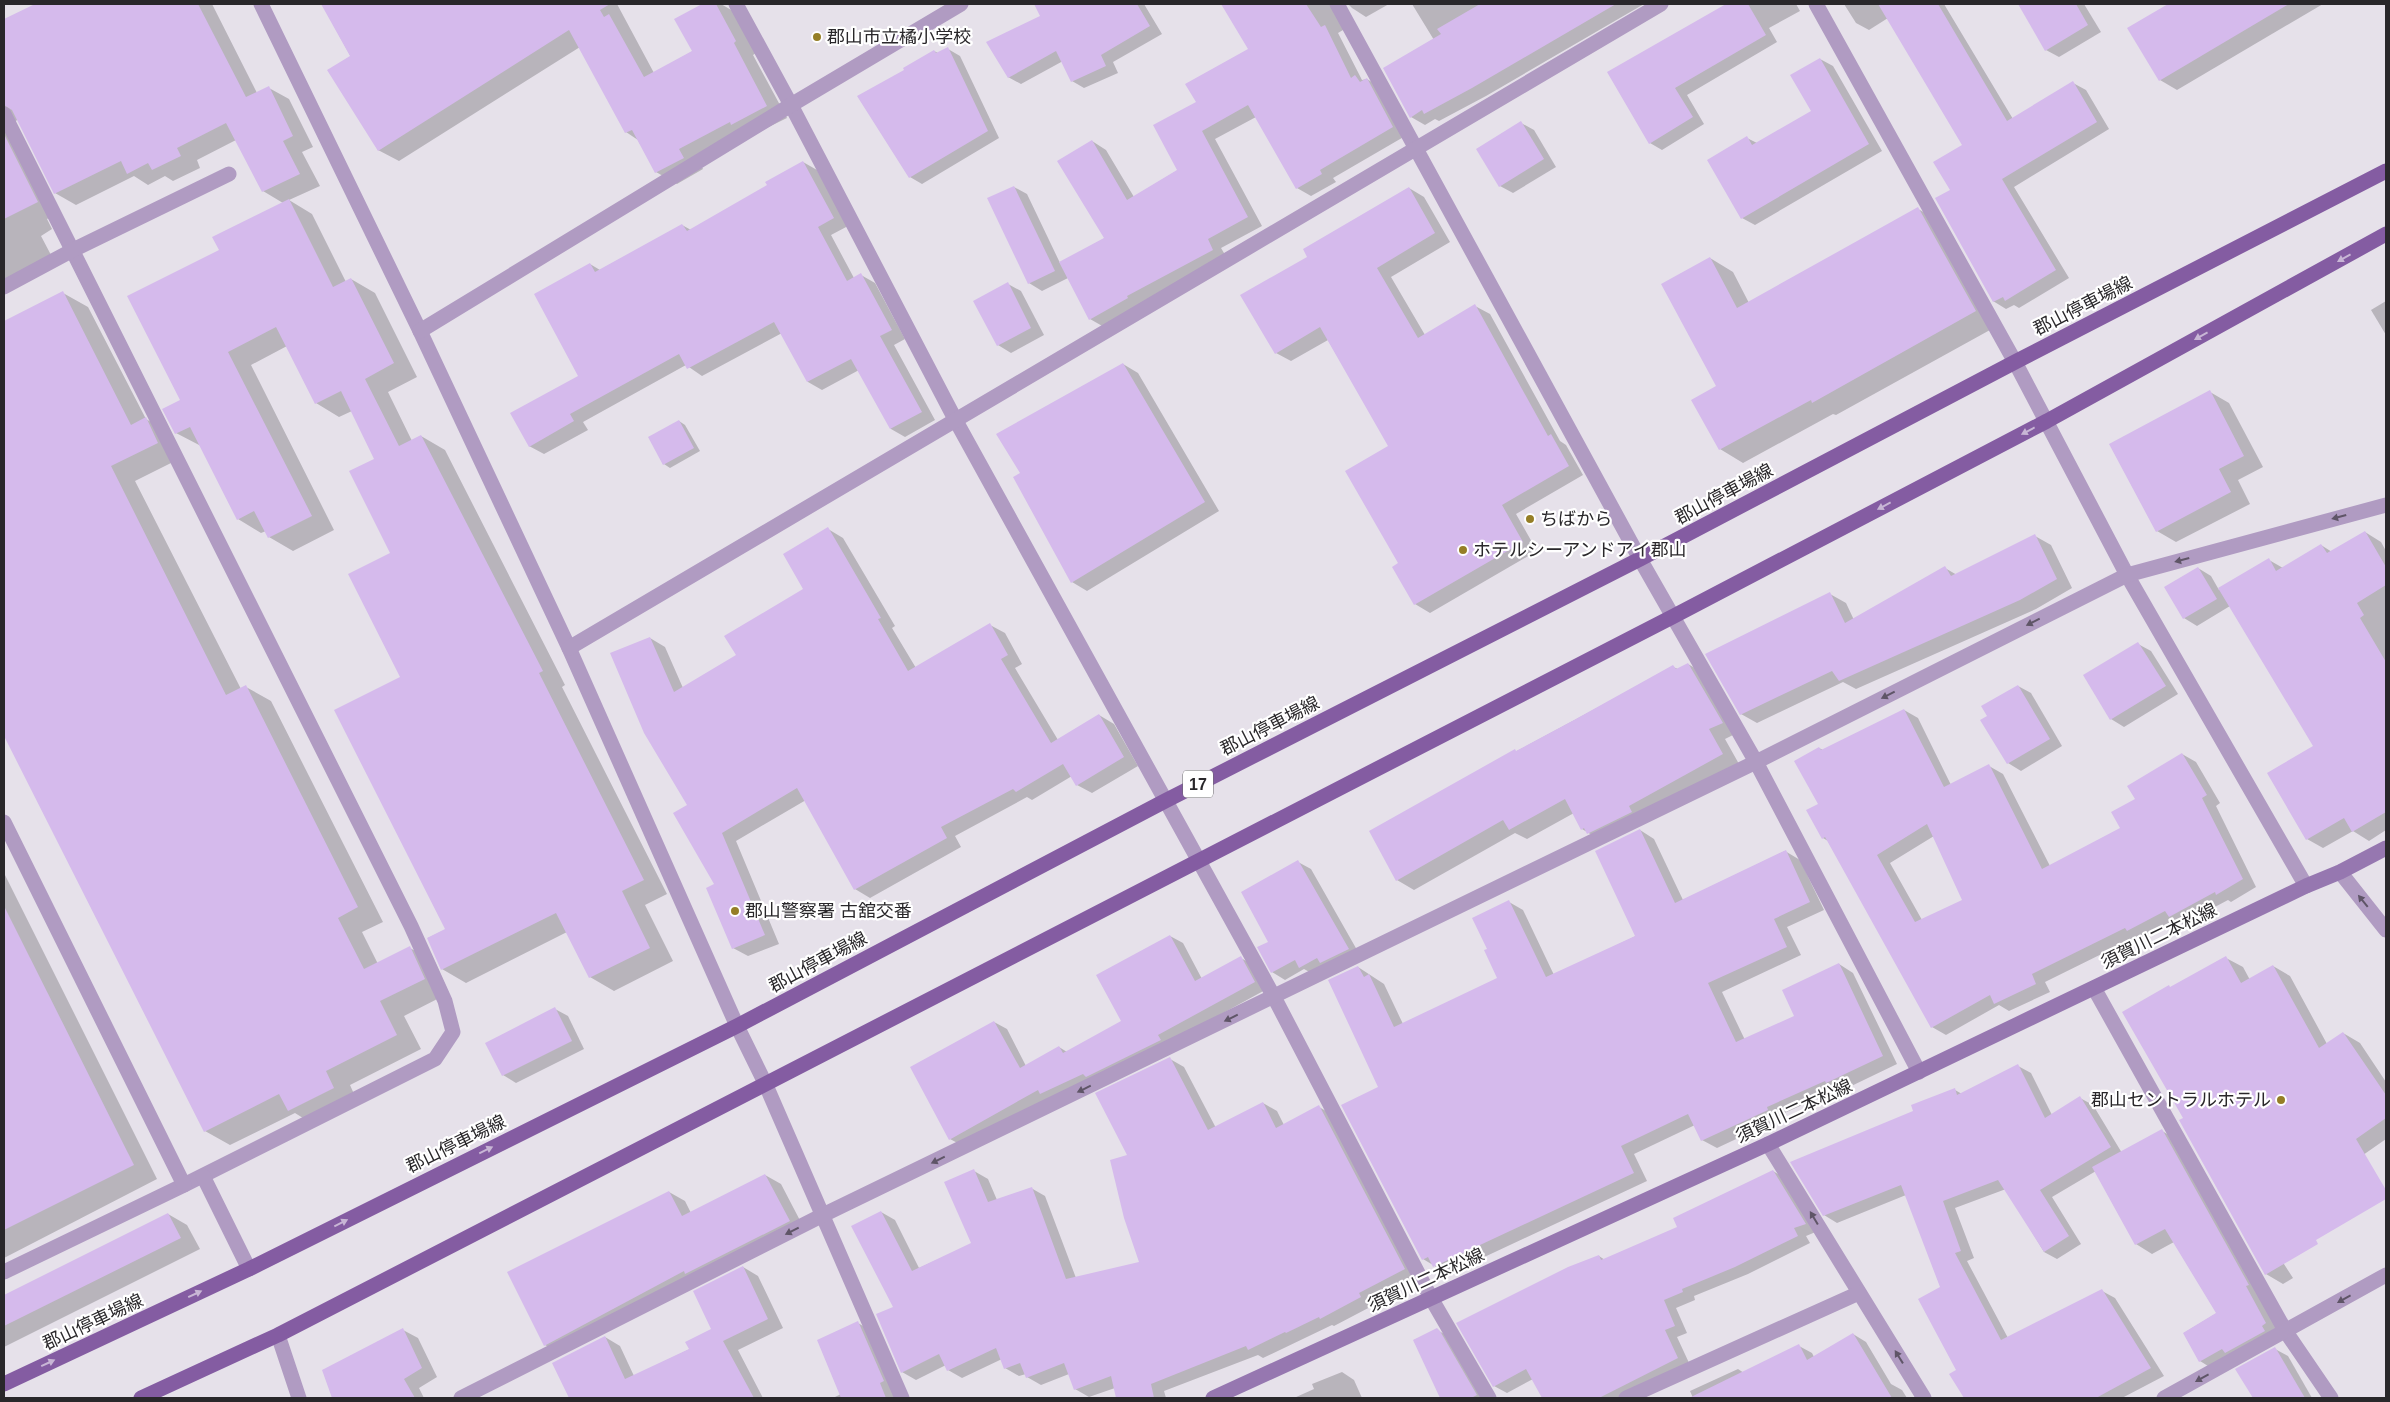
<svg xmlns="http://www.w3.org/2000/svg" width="2390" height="1402" font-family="Helvetica,'Noto Sans JP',sans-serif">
  <rect width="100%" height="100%" fill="#e6e1ea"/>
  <g fill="#0003" fill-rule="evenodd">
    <path d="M38 4H212L257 93 269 88 289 99 313 147 302 152 320 186 289 200 312 214 346 282 351 279 375 293 417 377 388 392 412 441 421 436 445 450 565 685 562 687 667 894 645 905 673 961 614 991 590 977 567 932 466 983 442 969 428 938 447 929 402 677 391 554 376 459 352 411 339 417 316 403 287 346 251 365 334 530 293 551 269 537 266 531 261 533 238 519 201 446 176 433 181 401 220 251 283 203 263 191 236 140 197 160 200 168 173 181 165 176 148 185 134 176 76 205 55 193 18 119 16 121V131L57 214 47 219 52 229 41 236 51 255 4 281V21Z"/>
    <path d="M322 4H617L654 73 693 51 676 20 705 4H721L733 11 756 53 753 55 787 118 699 161 703 169 677 184 656 172 638 140 626 132 580 47 399 161 378 150 351 57Z"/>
    <path d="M1035 4H1144L1162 34 1113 62 1118 73 1084 88 1072 81 1063 61 1021 84 1008 77 1041 16Z"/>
    <path d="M1237 4H1347L1342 13 1348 27 1338 33 1362 80 1367 79 1381 88 1407 135 1333 178 1336 182 1311 196 1297 188 1256 117 1215 139 1262 226 1221 248 1227 258 1104 327 1090 319 1068 278 1042 291 1029 283 1014 187 1027 194 1060 263 1105 238 1092 141 1106 150 1134 197 1178 170 1197 103 1249 49 1226 10Z"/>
    <path d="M1348 4H1389L1366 17 1352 8Z"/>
    <path d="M1412 4H1644L1486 96 1439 121 1435 119 1425 125 1411 117 1434 40Z"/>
    <path d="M1728 4H1796L1800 11 1769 28 1777 42 1687 95 1704 124 1662 150 1650 143 1609 72Z"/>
    <path d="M1844 4H1944L2013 119 2073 83 2086 90 2109 129 2014 187 2069 278 2019 308 2014 305 2006 309 1993 301 1951 190 1964 146 1888 18 1869 30 1856 23Z"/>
    <path d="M2019 4H2084L2101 32 2059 57 2046 50Z"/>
    <path d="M2170 4H2323L2177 90 2160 80 2129 29Z"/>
    <path d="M948 49 960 56 999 138 922 184 910 177 906 71 934 51 938 53Z"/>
    <path d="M1820 59 1833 66 1882 151 1755 225 1742 218 1747 138 1757 143 1813 112Z"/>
    <path d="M1521 123 1534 130 1556 167 1513 193 1500 186Z"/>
    <path d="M803 162 817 170 848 226 831 235 854 278 861 275 875 283 905 339 894 345 935 420 905 437 891 429 859 370 822 390 808 382 782 333 702 376 686 365 583 422 588 430 544 454 529 446 580 376 590 264 600 270 682 225 691 230 768 186Z"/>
    <path d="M1409 188 1424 197 1450 242 1391 277 1425 335 1475 306 1490 314 1560 441 1566 445 1583 475 1516 514 1537 551 1430 613 1415 604 1399 564 1390 446 1328 340 1291 361 1276 353 1309 257Z"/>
    <path d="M1918 209 1942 222 1999 325 1836 415 1833 414 1743 463 1720 449 1710 258 1733 272 1749 303Z"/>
    <path d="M1008 284 1021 291 1044 335 1011 353 998 345Z"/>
    <path d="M63 293 88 307 146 419 171 434 183 457 135 481 241 689 246 687 271 701 383 922 362 932 378 964 410 948 435 962 449 993 404 1016 421 1049 350 1085 358 1103 314 1125 295 1113 230 1145 205 1131 4 733V323Z"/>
    <path d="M2386 301V335L2371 310Z"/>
    <path d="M1123 364 1138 373 1219 511 1087 591 1072 582 1015 478 1021 474Z"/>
    <path d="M2210 392 2229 403 2263 467 2238 480 2250 504 2176 542 2157 531Z"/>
    <path d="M679 421 685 425 700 451 670 468 664 464Z"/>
    <path d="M828 529 843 538 895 626 892 628 916 668 990 625 1005 633 1022 664 1015 668 1058 740 1099 715 1114 724 1138 766 1092 793 1077 785 1072 776 1032 800 1027 797 955 836 961 847 870 898 855 889 806 800 736 841 779 944 748 956 733 948 716 885 688 806 650 638 665 647 683 688 737 656 805 590Z"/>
    <path d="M2365 532 2381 542 2386 551V830L2369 841 2353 831 2323 848 2307 839 2315 746 2230 606 2197 626 2184 618 2166 588 2198 568 2211 576 2219 590 2269 560 2283 568 2321 545 2332 552Z"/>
    <path d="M2035 536 2051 545 2072 588 2036 609 1856 689 1843 682 1757 723 1741 714 1830 594 1846 603 1854 620 1945 568 1957 575Z"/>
    <path d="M2138 644 2151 651 2178 694 2124 727 2111 719 2085 676Z"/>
    <path d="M1688 664 1705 674 1739 732 1725 739 1739 764 1605 843 1582 829 1574 813 1527 839 1515 833 1414 890 1397 880 1517 751 1673 667 1678 669Z"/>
    <path d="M2018 686 2031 693 2062 746 2021 771 2008 763 1989 717Z"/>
    <path d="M1904 710 1918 718 1951 785 1989 766 2003 774 2050 866 2122 828 2137 799 2182 754 2196 762 2220 803 2216 806 2256 887 2231 902 2228 900 2183 924 2177 920 2141 938 2138 936 2045 982 2050 992 2009 1011 1999 1005 1946 1035 1932 1027 1828 841 1823 838 1819 805V748L1823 750ZM1934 836 1964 901 1922 920 1890 863Z"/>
    <path d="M1640 830 1654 839 1683 900 1785 851 1800 860 1824 910 1787 927 1801 955 1722 992 1745 1040 1796 1017 1839 964 1853 973 1897 1064 1841 1091 1838 1089 1780 1115 1781 1118 1717 1148 1702 1140 1695 1125 1634 1154 1647 1181 1448 1274 1423 1259 1380 1088 1358 967 1384 984 1403 1024 1499 979 1489 950 1509 902 1523 910 1554 975 1636 936Z"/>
    <path d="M1298 862 1311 869 1361 957 1313 974 1304 969 1285 980 1272 972 1269 942Z"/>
    <path d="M4 873 157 1179 4 1258Z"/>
    <path d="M1170 936 1183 943 1202 979 1241 958 1253 965 1267 989 1170 1042 963 1146 950 1139 994 1022 1007 1029 1026 1066 1059 1047 1067 1052 1122 1022Z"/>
    <path d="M2226 958 2243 967 2250 980 2273 966 2290 976 2327 1044 2343 1033 2360 1043 2386 1082V1139L2260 1227 2293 1278 2283 1284 2266 1274 2185 1119 2171 988Z"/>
    <path d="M555 1009 568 1016 584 1049 516 1083 503 1075 487 1043Z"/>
    <path d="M1170 1059 1184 1067 1216 1128 1263 1103 1277 1111 1284 1125 1319 1107 1333 1115 1418 1277 1372 1301 1374 1305 1334 1326 1332 1325 1263 1358 1258 1355 1164 1391 1166 1398H1118L1115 1388 1089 1397 1075 1389 1069 1374 1041 1385 1027 1377 1026 1374 1019 1376 1005 1368 1002 1359 962 1378 948 1370 946 1365 916 1380 902 1372 881 1212 895 1220 919 1268 972 1244 974 1171 988 1179 997 1200 1031 1188 1045 1196 1076 1278 1141 1263 1128 1156Z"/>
    <path d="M2018 1066 2031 1073 2052 1115 2080 1098 2093 1105 2122 1153 2162 1131 2178 1140 2282 1333 2216 1371 2200 1361 2184 1333 2217 1313 2174 1242 2152 1254 2136 1244 2096 1171 2052 1197 2081 1244 2057 1259 2044 1252 2006 1189 1955 1208 1974 1258 1967 1261 2008 1338 2102 1291 2115 1298 2164 1376 2122 1398H1965L1951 1374 1957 1371 1941 1288 1906 1195 1837 1223 1824 1215 1915 1112 1955 1090 1962 1094Z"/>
    <path d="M1773 1171 1786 1179 1818 1231 1806 1236 1810 1243 1748 1274 1694 1296 1695 1300 1676 1308 1687 1333 1677 1337 1690 1365 1625 1398H1543L1533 1379 1507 1393 1494 1386 1599 1256 1605 1260 1678 1228Z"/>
    <path d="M765 1175 781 1184 805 1230 561 1354 545 1345 669 1192 685 1201 691 1213Z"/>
    <path d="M168 1214 187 1225 200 1249 4 1347V1296Z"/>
    <path d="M743 1267 758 1276 783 1328 738 1350 763 1398H570L554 1363 605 1337 620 1346 634 1376 690 1349 713 1329Z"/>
    <path d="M858 1323 873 1332 901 1398H833L841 1394Z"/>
    <path d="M403 1330 418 1338 437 1377 419 1388 424 1398H334L324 1370Z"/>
    <path d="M1437 1330 1450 1337 1486 1398H1441L1414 1340Z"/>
    <path d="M1853 1334 1866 1342 1891 1384 1902 1390 1907 1398H1693L1690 1391 1738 1369 1744 1373 1799 1346 1812 1353 1814 1357Z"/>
    <path d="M2275 1349 2288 1356 2312 1398H2254L2237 1370Z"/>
    <path d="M1342 1372 1354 1380 1362 1398H1294L1314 1389 1312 1384Z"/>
  </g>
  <g fill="#d5baec" fill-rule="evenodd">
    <path d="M35 4H198L246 97 269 86 293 136 283 141 300 174 262 192 226 123 177 148 181 156 152 170 148 163 127 174 121 161 54 194 12 110 4 105V19Z"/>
    <path d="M321 4H610L600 10 604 17 609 14 644 77 692 51 674 19 702 4H716L736 41 734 43 767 106 731 125 730 122 679 149 684 158 655 173 632 130 625 133 569 30 378 151 327 70 350 56Z"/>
    <path d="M1034 4H1137L1150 26 1101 55 1106 66 1071 82 1056 51 1008 78 986 42 1040 16Z"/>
    <path d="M1221 4H1306L1321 27 1325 25 1351 78 1355 75 1360 82 1367 78 1393 127 1320 170 1322 174 1296 189 1248 105 1202 131 1248 217 1208 239 1213 250 1127 296 1128 298 1089 320 1059 262 1104 238 1057 161 1092 140 1127 200 1177 170 1153 125 1196 102 1185 84 1248 49Z"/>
    <path d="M1480 4H1616L1472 88 1424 114 1422 110 1410 118 1383 68 1441 34 1437 29Z"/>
    <path d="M1726 4H1748L1766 35 1675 88 1693 117 1649 144 1607 72Z"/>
    <path d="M1878 4H1938L2007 121 2073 81 2097 122 2002 179 2056 270 2005 301 2003 297 1993 302 1935 198 1950 190 1933 162 1962 145Z"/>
    <path d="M2018 4H2076L2088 25 2045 51Z"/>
    <path d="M2168 4H2289L2159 81 2127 28Z"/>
    <path d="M948 47 988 131 909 178 857 96 904 70 903 68 934 50 936 53Z"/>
    <path d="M1820 58 1869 144 1741 219 1707 160 1747 136 1752 145 1811 111 1790 75Z"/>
    <path d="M1521 121 1544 159 1499 187 1476 149Z"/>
    <path d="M4 134 38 202 4 219Z"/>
    <path d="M803 161 834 218 818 227 847 281 861 273 892 330 880 336 922 412 890 429 851 359 807 382 774 322 687 369 679 354 570 414 574 421 529 447 510 413 578 376 534 294 590 263 595 272 682 224 687 231 767 185 765 182Z"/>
    <path d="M1014 186 1055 271 1028 284 987 198Z"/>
    <path d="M1409 187 1435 233 1377 268 1418 338 1475 304 1548 436 1551 434 1569 466 1502 505 1523 542 1414 605 1392 567 1398 563 1345 471 1388 446 1320 327 1275 354 1240 295 1307 257 1303 249Z"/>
    <path d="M289 199 333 287 351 278 394 363 365 379 399 446 421 435 543 671 539 673 644 880 622 891 650 948 589 978 556 913 441 970 427 938 445 929 334 710 400 677 348 574 390 553 349 471 374 459 341 391 315 404 276 327 228 352 312 516 268 538 254 511 237 520 190 427 175 434 162 409 180 400 127 296 219 250 212 237Z"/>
    <path d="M1918 207 1976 311 1812 403 1811 400 1719 450 1691 400 1716 386 1661 284 1710 257 1737 308Z"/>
    <path d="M1008 282 1031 328 997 346 973 301Z"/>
    <path d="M63 291 131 425 146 417 158 443 111 466 226 695 246 685 358 907 338 918 364 969 410 946 425 979 380 1001 397 1035 326 1071 334 1088 288 1111 279 1094 204 1132 4 736V321Z"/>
    <path d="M1123 363 1205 502 1071 583 1013 477 1020 473 996 434Z"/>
    <path d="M2210 390 2244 456 2219 469 2231 492 2156 532 2109 444Z"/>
    <path d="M679 420 694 448 663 465 648 437Z"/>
    <path d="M828 527 881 618 878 619 908 671 990 623 1008 655 1001 659 1051 743 1099 714 1124 757 1076 786 1063 764 1016 792 1013 789 941 827 947 838 854 890 797 788 722 833 765 935 732 949 706 888 714 884 673 813 687 805 644 733 610 653 650 637 674 692 736 655 724 636 803 589 783 554Z"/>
    <path d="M2365 531 2386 567V585L2357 603 2364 615 2360 618 2386 662V812L2352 832 2344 818 2306 840 2267 773 2313 746 2218 588 2269 558 2276 571 2321 544 2327 553Z"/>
    <path d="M2035 534 2057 579 2020 600 1839 681 1832 671 1740 715 1705 654 1830 592 1845 623 1945 566 1951 576Z"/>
    <path d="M2198 567 2217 599 2183 619 2164 587Z"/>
    <path d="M2138 642 2166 686 2110 720 2083 675Z"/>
    <path d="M1688 663 1723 723 1709 729 1723 754 1629 806 1632 812 1587 834 1584 828 1581 830 1565 799 1509 830 1503 820 1396 881 1369 831 1515 749 1516 751 1574 720 1673 665 1676 669Z"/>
    <path d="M2018 685 2050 739 2007 764 1980 720 1987 716 1981 706Z"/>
    <path d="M1904 709 1944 787 1989 764 2042 869 2120 828 2111 812 2135 799 2127 786 2182 753 2207 795 2202 798 2243 879 2216 895 2215 892 2169 917 2165 911 2127 931 2125 928 2032 974 2036 984 1994 1004 1990 995 1931 1028 1825 837 1822 839 1806 810 1818 804 1794 761 1819 747 1821 750ZM1927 824 1962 900 1915 922 1877 855Z"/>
    <path d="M1640 829 1675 903 1786 850 1810 902 1774 919 1787 947 1708 983 1736 1042 1794 1016 1782 990 1839 963 1883 1056 1826 1083 1825 1081 1767 1107 1768 1110 1701 1141 1688 1114 1621 1146 1634 1173 1433 1267 1428 1257 1422 1260 1341 1105 1378 1087 1328 980 1358 966 1364 977 1369 974 1394 1027 1497 978 1484 950 1487 949 1472 918 1509 900 1546 977 1635 936 1595 851Z"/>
    <path d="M1298 860 1349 949 1320 963 1317 958 1299 968 1295 960 1271 973 1257 947 1268 942 1241 892Z"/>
    <path d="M4 906 134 1165 4 1230Z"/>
    <path d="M1170 935 1195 981 1241 956 1255 982 1158 1035 1161 1040 1086 1077 1083 1074 1040 1094 1038 1090 949 1140 910 1067 994 1021 1020 1068 1059 1046 1063 1053 1121 1021 1096 975Z"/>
    <path d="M2226 956 2241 983 2273 965 2319 1048 2343 1032 2386 1095V1118L2356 1139 2386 1190V1199L2316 1240 2318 1244 2265 1275 2179 1120 2183 1118 2122 1012 2169 985 2170 987Z"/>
    <path d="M555 1007 572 1041 502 1076 485 1043Z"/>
    <path d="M1170 1057 1208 1130 1263 1102 1276 1128 1319 1105 1405 1269 1359 1293 1361 1297 1320 1319 1319 1317 1286 1333 1285 1332 1248 1350 1246 1346 1151 1384 1154 1398H1116L1111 1376 1074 1390 1064 1363 1026 1378 1020 1363 1004 1369 996 1348 947 1371 939 1354 901 1373 876 1314 893 1307 851 1226 881 1211 912 1271 971 1243 944 1182 974 1169 988 1202 1032 1187 1066 1279 1139 1262 1124 1218 1110 1160 1127 1155 1095 1093Z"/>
    <path d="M2018 1064 2045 1118 2080 1096 2111 1147 2040 1190 2069 1236 2044 1252 1998 1180 1943 1201 1961 1251 1955 1253 2001 1340 2102 1289 2151 1368 2096 1398H1964L1949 1374 1956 1370 1918 1299 1940 1287 1901 1185 1823 1216 1790 1162 1913 1111 1911 1105 1955 1088 1957 1095Z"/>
    <path d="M2162 1129 2249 1285 2246 1286 2266 1323 2262 1326 2265 1331 2225 1353 2222 1349 2199 1362 2183 1333 2216 1313 2165 1229 2135 1245 2092 1167Z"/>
    <path d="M1773 1170 1806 1224 1794 1228 1798 1236 1735 1267 1682 1289 1683 1292 1664 1300 1675 1326 1665 1330 1678 1358 1599 1398H1542L1526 1369 1493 1387 1456 1323 1568 1267 1599 1255 1601 1260 1677 1227 1673 1218Z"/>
    <path d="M765 1174 790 1221 685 1274 684 1271 544 1346 507 1272 669 1191 682 1216Z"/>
    <path d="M168 1213 181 1238 4 1326V1295Z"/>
    <path d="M743 1266 768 1319 723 1341 754 1398H569L552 1363 605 1336 625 1379 689 1349 685 1342 711 1329 693 1291Z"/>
    <path d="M858 1321 884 1381 880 1383 886 1398H841L817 1340Z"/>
    <path d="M403 1328 422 1368 404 1379 415 1398H332L322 1370Z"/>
    <path d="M1437 1328 1440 1331 1477 1395 1471 1398H1440L1413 1340Z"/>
    <path d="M1853 1333 1892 1398H1689L1799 1344 1807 1360Z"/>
    <path d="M2275 1347 2305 1398H2253L2235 1369Z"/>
  </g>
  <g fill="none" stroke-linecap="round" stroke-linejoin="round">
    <g stroke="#b09bc2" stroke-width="15">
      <path d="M4 114 411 926 445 1001 453 1032 435 1059 184 1185 4 1272"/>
      <path d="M4 287 73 250 229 174"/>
      <path d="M4 822 184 1185"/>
      <path d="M203 1176 249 1269"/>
    </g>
    <g stroke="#b09bc2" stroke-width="15">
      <path d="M261 4 420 331 569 648 737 1026 765 1083 902 1398"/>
      <path d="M736 4 791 105 956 421 1274 997 1431 1298 1489 1398"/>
      <path d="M1337 4 1640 559 1756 762 1919 1072"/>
      <path d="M1816 4 2015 362 2127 575 2306 886"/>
      <path d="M420 331 791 105 961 4"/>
      <path d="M569 648 1661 4"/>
      <path d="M2340 872 2386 930"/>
      <path d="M2094 988 2286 1332 2331 1398"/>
      <path d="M1768 1144 1924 1398"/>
      <path d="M278 1335 299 1398"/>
      <path d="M461 1398 823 1215 1756 762 2127 575 2386 505"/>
      <path d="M1626 1398 1859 1293"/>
      <path d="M2164 1398 2386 1275"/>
    </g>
    <path stroke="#9677b0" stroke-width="15" d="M1213 1398 1768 1144 2306 886 2340 872 2386 848"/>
    <g stroke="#845ca2" stroke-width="15">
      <path d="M4 1384 249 1269 737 1026 1165 801 1640 559 2015 362 2386 171"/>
      <path d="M141 1398 278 1335 1674 616 2047 421 2386 234"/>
    </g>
  </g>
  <defs><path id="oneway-solid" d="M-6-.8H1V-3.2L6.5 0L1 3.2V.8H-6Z" transform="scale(1.25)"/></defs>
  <g fill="#c8b6d5">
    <use href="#oneway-solid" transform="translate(2344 258) rotate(151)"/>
    <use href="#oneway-solid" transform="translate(2201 336) rotate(151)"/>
    <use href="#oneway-solid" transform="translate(2028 431) rotate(152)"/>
    <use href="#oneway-solid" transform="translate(1884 506) rotate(152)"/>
    <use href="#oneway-solid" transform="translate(486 1150) rotate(-26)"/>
    <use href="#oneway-solid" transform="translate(341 1223) rotate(-27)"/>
    <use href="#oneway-solid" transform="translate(195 1294) rotate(-25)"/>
    <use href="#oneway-solid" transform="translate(48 1363) rotate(-25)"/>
  </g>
  <g fill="#5f5567">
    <use href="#oneway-solid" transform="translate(2339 517) rotate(165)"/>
    <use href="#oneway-solid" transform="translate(2182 560) rotate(165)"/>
    <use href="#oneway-solid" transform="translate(2033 622) rotate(153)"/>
    <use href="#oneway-solid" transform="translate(1888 695) rotate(153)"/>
    <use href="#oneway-solid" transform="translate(2363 901) rotate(-129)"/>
    <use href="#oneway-solid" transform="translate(1231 1018) rotate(154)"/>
    <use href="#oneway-solid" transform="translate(1084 1089) rotate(154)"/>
    <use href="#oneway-solid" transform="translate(938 1160) rotate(154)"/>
    <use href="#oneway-solid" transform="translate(1814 1218) rotate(-121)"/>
    <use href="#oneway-solid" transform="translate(792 1231) rotate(153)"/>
    <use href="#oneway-solid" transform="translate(2344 1299) rotate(151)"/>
    <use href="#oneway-solid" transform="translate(1899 1357) rotate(-122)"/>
    <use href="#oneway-solid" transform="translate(2202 1378) rotate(151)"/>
  </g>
  <g fill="#957e26" stroke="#fff" stroke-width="2">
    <circle cx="817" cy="37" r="5"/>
    <circle cx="1530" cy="519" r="5"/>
    <circle cx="1463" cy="550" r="5"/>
    <circle cx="735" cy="911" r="5"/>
    <circle cx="2281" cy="1100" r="5"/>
  </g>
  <g text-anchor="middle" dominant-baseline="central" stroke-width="4.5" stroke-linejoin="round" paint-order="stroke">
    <rect fill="#fff" stroke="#69686a" stroke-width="1" x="1183" y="770.5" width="30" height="27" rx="4"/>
    <g font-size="16" font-weight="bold" fill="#29272a">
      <text x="1198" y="784">17</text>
    </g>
    <g font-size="18" fill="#29272a" stroke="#fff" text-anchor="start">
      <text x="827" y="37">郡山市立橘小学校</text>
      <text x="1540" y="519">ちばから</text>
      <text x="1473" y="550">ホテルシーアンドアイ郡山</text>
      <text x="745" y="911">郡山警察署 古舘交番</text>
      <text x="2271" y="1100" text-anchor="end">郡山セントラルホテル</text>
    </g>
    <g font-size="18" fill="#29272a" stroke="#fff">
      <text transform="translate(2083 306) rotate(-27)">郡山停車場線</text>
      <text transform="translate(1724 494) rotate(-28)">郡山停車場線</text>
      <text transform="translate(1270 726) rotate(-27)">郡山停車場線</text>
      <text transform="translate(2159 936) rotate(-26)">須賀川二本松線</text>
      <text transform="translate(818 962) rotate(-28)">郡山停車場線</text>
      <text transform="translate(1794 1111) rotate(-25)">須賀川二本松線</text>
      <text transform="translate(456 1144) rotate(-26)">郡山停車場線</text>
      <text transform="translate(1426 1280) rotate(-25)">須賀川二本松線</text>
      <text transform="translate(93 1322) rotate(-25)">郡山停車場線</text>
    </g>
  </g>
  <rect width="2390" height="1402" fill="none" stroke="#29272a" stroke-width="10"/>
</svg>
